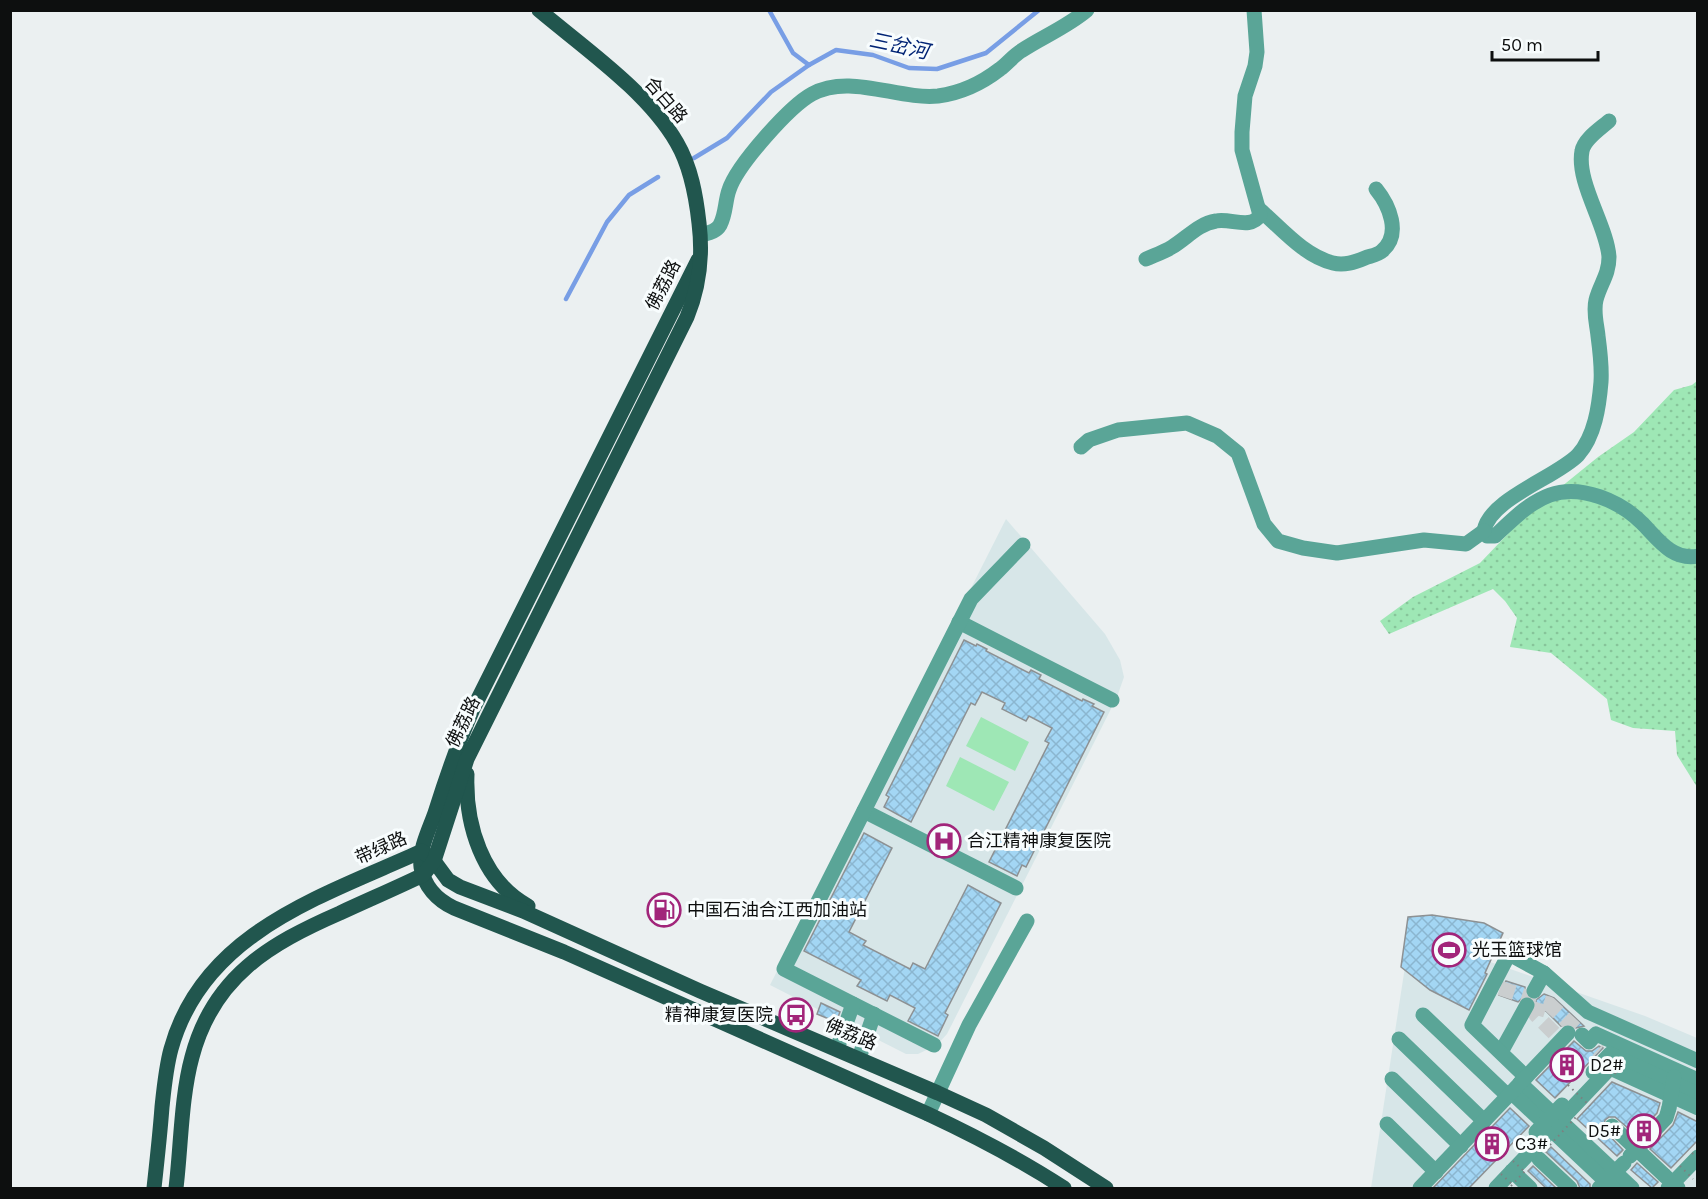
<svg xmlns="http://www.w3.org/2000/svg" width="1708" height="1199" font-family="Karla,'Noto Sans SC',sans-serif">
  <defs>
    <pattern id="grass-dots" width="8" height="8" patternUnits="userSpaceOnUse" patternTransform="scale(1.5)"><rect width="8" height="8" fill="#9ee7b5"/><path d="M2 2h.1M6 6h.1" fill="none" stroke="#87c59a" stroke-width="1.8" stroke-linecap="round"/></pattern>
    <pattern id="building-cross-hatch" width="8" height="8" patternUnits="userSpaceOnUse" patternTransform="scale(1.5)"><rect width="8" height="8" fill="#a3d6f4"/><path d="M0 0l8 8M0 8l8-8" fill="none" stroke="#8bb6d0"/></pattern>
  </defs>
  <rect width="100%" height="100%" fill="#ebf0f1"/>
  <g fill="#d7e6e8">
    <path d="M1006 519 1105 634 1120 660 1124 677 1117 697 947 1034 937 1045 918 1054H906L770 985Z"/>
    <path d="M1410 934 1645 1016 1697 1038V1188H1371Z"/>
  </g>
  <path fill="url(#grass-dots)" d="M1697 381V787L1677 755 1675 731 1633 728 1611 720 1607 699 1551 653 1510 647 1517 618 1505 601 1493 589 1389 634 1380 621 1413 597 1480 563 1524 517 1598 457 1634 432 1674 390 1692 385Z"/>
  <g fill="#9ee7b5">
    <path d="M981 717 1029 742 1015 771 966 746Z"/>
    <path d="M960 757 1009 782 994 811 946 786Z"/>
  </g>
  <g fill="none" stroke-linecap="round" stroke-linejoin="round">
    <g stroke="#789ee5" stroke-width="4.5">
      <path d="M769 10 793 53 809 65 836 50 873 55 909 68 937 69 986 53 1039 10"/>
      <path d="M694 158 727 138 771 92 809 65"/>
      <path d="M566 299 607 222 629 195 658 177"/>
    </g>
  </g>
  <g fill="url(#building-cross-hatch)" stroke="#8d9193" stroke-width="1.5">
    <path d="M964 640 976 646 977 644 987 649 986 651 1029 673 1031 670 1041 675 1039 679 1082 701 1083 699 1094 704 1092 706 1104 712 1026 867 1022 865 1017 876 989 862 1049 743 1045 741 1052 728 1029 716 1026 721 1002 709 1005 703 982 692 975 705 971 703 911 822 884 807 889 797 886 795Z"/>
    <path d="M864 833 892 848 849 932 866 941 863 945 910 969 913 963 925 969 968 885 1001 903 945 1013 948 1015 938 1036 908 1021 915 1008 890 995 887 1001 857 986 861 980 804 951Z"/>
    <path d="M1432 915 1484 923 1503 933 1485 973 1487 974 1469 1010 1430 990 1401 967 1408 917Z"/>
    <path d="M1506 981 1525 987V996L1518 1002 1499 995Z"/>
    <path d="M1544 994 1554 998 1584 1026 1576 1028 1571 1024H1566L1561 1026 1546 1011 1536 1008V1000Z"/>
    <path d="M821 1003 840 1012 836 1022 817 1014Z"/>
    <path d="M1574 1041 1586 1051H1592L1599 1046 1603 1048 1555 1098 1536 1080Z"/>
    <path d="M1612 1082 1660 1103 1657 1113 1636 1135 1615 1117H1609L1605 1120 1603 1129 1623 1150 1617 1156 1577 1119Z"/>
    <path d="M1510 1108 1529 1126 1469 1188H1433Z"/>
    <path d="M1678 1112 1698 1122V1140L1671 1168 1650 1149 1673 1125Z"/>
    <path d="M1551 1147 1590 1184V1188H1580L1577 1181 1546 1152Z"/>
    <path d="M1637 1163 1658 1182 1652 1188 1631 1170Z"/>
    <path d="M1533 1166 1556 1188H1546L1528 1171Z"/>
  </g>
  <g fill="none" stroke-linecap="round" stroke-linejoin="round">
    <g stroke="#cacecf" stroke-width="15" stroke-dasharray="15 8" stroke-linecap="butt">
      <path d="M1500 988 1548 1004"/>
      <path d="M1554 1033 1536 1015 1540 1002 1549 1004 1599 1051"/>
    </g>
    <g stroke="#5aa597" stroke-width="15">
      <path d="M1609 121C1600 129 1584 139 1582 151 1576 182 1607 226 1609 257 1609 275 1600 284 1596 300 1593 312 1597 325 1598 336 1600 351 1602 367 1601 382 1599 406 1595 436 1578 455 1557 477 1489 499 1484 531L1487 536H1495C1511 521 1528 503 1550 495 1581 484 1620 501 1642 523 1658 539 1672 561 1698 556"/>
      <path d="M1259 209C1281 228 1304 256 1333 263 1344 266 1355 262 1365 258 1370 256 1378 255 1382 251 1402 234 1389 205 1376 189"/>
      <path d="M701 235C708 233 716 232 720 225 726 214 725 201 729 190 737 165 790 106 812 94 850 73 898 100 938 96 961 93 982 83 1000 69 1007 64 1013 56 1021 51 1042 37 1067 27 1087 10"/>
      <path d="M1146 259C1155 255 1164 252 1172 247 1187 238 1198 224 1216 221 1231 218 1251 230 1260 215L1242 150V132L1245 96 1255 66 1257 52 1254 10"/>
      <path d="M1081 447 1089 440 1118 430 1187 423 1217 436 1238 453 1264 524 1278 541 1303 548 1337 553 1424 540 1466 544 1484 531"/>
      <path d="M959 622 1112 700"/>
      <path d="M864 811 1016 888"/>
      <path d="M1534 991 1544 973"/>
      <path d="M1423 1015 1508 1096"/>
      <path d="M1582 1035 1589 1042 1596 1034 1698 1080"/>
      <path d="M1399 1039 1484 1121"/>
      <path d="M934 1045 784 969 971 599 1023 545"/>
      <path d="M837 1049 853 1004"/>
      <path d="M1501 1052 1527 1005"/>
      <path d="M859 1058 874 1014"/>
      <path d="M1593 1072 1610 1054 1698 1094"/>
      <path d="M1526 1077 1472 1025 1509 954 1544 973 1588 1012 1698 1061"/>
      <path d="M1392 1079 1461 1146"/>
      <path d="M1520 1083 1632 1188"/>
      <path d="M1511 1092 1613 1188"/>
      <path d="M928 1114 969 1025 1027 921"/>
      <path d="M1387 1124 1436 1172"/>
      <path d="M1612 1126 1664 1175"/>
      <path d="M1630 1156 1666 1118 1669 1108"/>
      <path d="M1539 1159 1570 1188"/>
      <path d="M1512 1171 1530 1188"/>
      <path d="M1420 1188 1568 1033"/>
      <path d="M1496 1188 1610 1068 1698 1108"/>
      <path d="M1668 1188 1698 1157"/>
    </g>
    <g stroke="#21564e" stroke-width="15">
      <path d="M698 260 473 709C458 743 446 778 435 813 429 830 419 849 421 867 424 886 437 900 454 908L564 952 928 1114C975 1136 1021 1160 1064 1188"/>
      <path d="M467 774C465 824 482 881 528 906"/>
      <path d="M154 1188C157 1161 160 1134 162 1107 164 1088 166 1067 171 1049 203 932 323 896 422 851L434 861 448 880 460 887 523 911 700 991 938 1093 986 1115 1044 1148 1106 1188"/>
      <path d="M176 1188C181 1147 181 1097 192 1057 213 977 269 944 340 913 368 900 396 888 423 875L434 861 467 759 687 317C700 285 703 256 699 223 696 196 691 167 677 143 648 92 584 48 539 10"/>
    </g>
    <g stroke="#7c8080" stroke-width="2" stroke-dasharray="1.5 4.5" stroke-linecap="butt">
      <path d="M1602 1067 1611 1076"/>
      <path d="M1615 1074 1619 1064"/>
      <path d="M1568 1085 1590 1106"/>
      <path d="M1550 1145 1576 1117"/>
      <path d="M1534 1147 1543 1155"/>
      <path d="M1692 1153 1698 1158"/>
      <path d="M1513 1161 1526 1173"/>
      <path d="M1680 1166 1693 1179"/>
      <path d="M1501 1174 1514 1186"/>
      <path d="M1511 1186 1526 1170"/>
    </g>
    <g stroke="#5aa597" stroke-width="15">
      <path d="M1669 1108 1674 1077"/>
      <path d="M1536 1132 1562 1105"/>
      <path d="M1664 1175 1678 1188"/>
      <path d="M1599 1188 1624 1163"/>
    </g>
  </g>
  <defs>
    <g id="hospital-ring" transform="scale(1.725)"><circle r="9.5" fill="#f8fdfe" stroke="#a1257a" stroke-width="1.5"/><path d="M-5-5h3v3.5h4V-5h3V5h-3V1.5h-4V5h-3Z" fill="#a1257a"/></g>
    <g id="fuel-ring" transform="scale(1.725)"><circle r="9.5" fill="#f8fdfe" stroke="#a1257a" stroke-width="1.5"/><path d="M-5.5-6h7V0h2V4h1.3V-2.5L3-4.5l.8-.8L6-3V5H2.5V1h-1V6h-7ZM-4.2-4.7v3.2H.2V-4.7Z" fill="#a1257a"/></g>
    <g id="stadium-ring" transform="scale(1.725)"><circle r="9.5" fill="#f8fdfe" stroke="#a1257a" stroke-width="1.5"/><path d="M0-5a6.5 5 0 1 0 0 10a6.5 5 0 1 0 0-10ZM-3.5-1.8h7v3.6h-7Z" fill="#a1257a"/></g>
    <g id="bus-ring" transform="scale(1.725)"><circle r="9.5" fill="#f8fdfe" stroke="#a1257a" stroke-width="1.5"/><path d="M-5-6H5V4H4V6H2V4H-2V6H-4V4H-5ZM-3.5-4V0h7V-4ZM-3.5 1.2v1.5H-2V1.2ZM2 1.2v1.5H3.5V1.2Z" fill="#a1257a"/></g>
    <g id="building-ring" transform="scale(1.725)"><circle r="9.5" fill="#f8fdfe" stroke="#a1257a" stroke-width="1.5"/><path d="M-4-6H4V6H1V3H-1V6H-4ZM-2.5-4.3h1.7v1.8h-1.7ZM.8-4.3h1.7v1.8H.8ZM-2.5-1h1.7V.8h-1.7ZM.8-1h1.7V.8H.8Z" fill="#a1257a"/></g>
  </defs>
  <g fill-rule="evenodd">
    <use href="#hospital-ring" x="944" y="841"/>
    <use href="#fuel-ring" x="664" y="910"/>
    <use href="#stadium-ring" x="1449" y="950"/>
    <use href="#bus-ring" x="796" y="1015"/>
    <use href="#building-ring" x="1567" y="1065"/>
    <use href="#building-ring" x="1644" y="1131"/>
    <use href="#building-ring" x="1492" y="1144"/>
  </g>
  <g text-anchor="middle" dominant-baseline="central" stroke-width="6" stroke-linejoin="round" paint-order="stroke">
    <g font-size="18" fill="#0d0f0f" stroke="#f8fdfe">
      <text transform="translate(666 100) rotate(49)">合白路</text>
      <text transform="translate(663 285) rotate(-63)">佛荔路</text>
      <text transform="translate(463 722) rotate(-64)">佛荔路</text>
      <text transform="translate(381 848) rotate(-24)">带绿路</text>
      <text transform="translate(851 1034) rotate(23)">佛荔路</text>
    </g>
    <g font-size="18" fill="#0d0f0f" stroke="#f8fdfe" text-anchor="start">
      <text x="967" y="841">合江精神康复医院</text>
      <text x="687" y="910">中国石油合江西加油站</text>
      <text x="1472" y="950">光玉篮球馆</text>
      <text x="773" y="1015" text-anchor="end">精神康复医院</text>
      <text x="1590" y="1065">D2#</text>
      <text x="1621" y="1131" text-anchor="end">D5#</text>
      <text x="1515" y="1144">C3#</text>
    </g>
    <g font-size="20" font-style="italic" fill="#012475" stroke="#f8fdfe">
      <text transform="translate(899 46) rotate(12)">三岔河</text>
    </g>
  </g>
  <rect width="1708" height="1199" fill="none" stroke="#0d0f0f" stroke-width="24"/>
  <path d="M1492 51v9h106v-9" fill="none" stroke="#0d0f0f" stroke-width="3"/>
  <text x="1501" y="51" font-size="18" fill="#0d0f0f" stroke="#f8fdfe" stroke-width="4.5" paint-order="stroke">50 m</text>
</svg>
